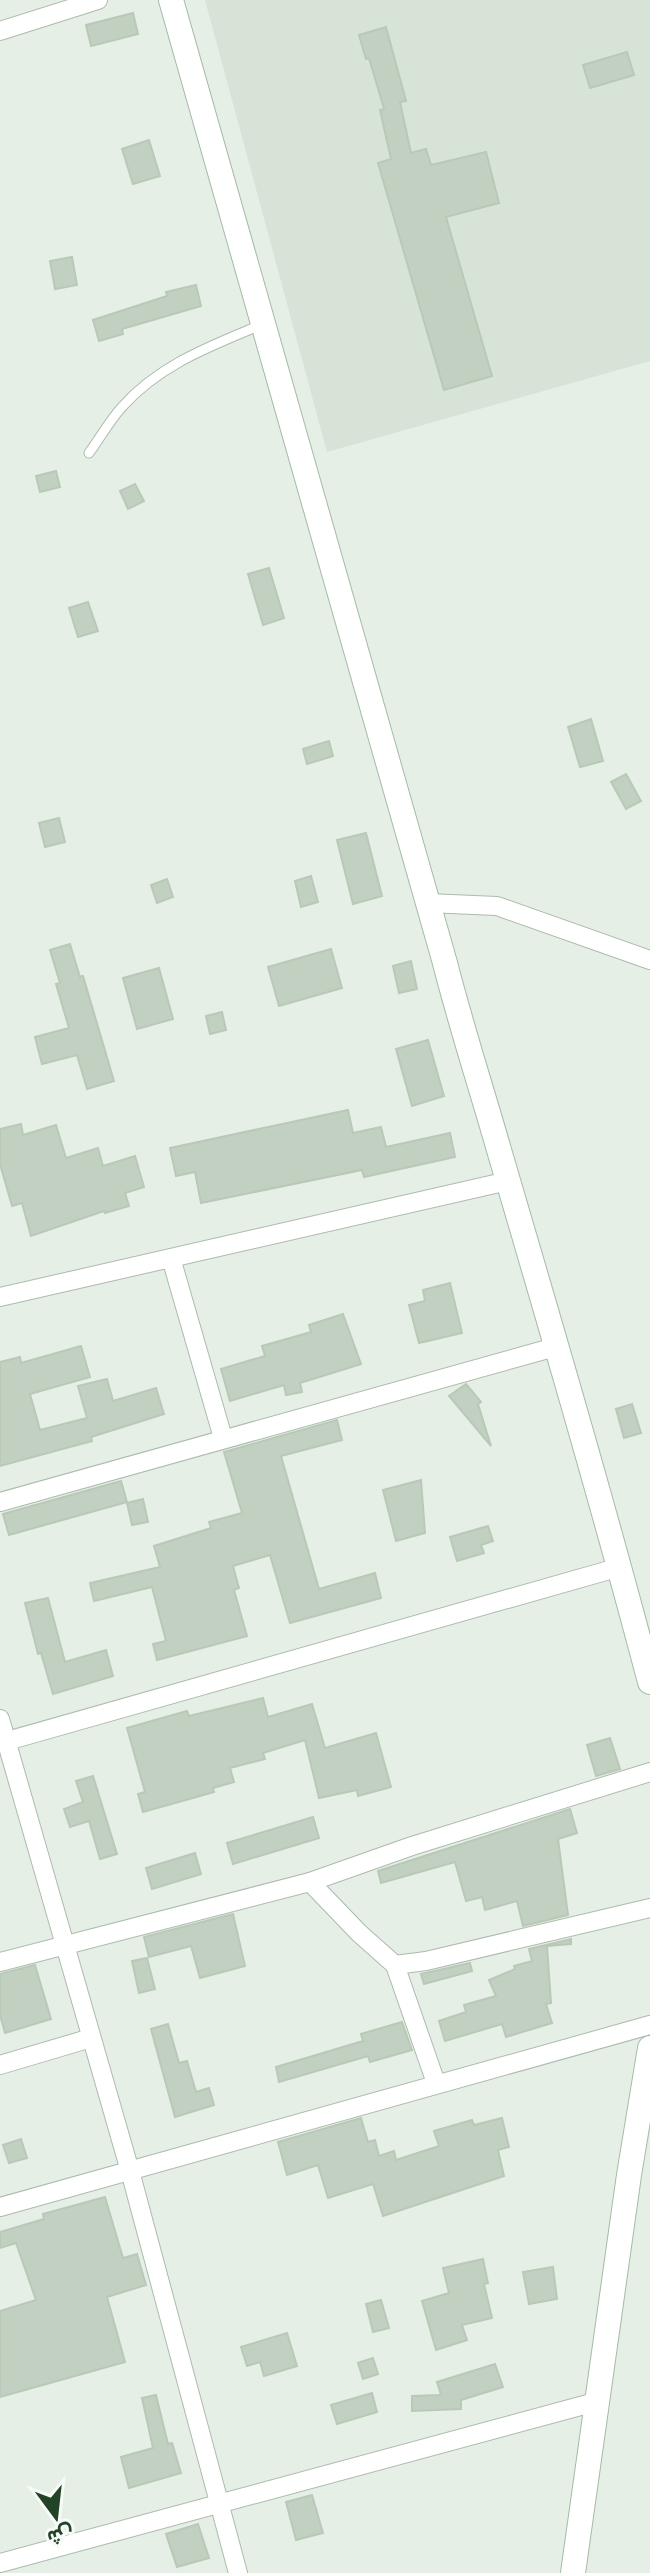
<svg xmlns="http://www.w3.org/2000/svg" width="650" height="2573" font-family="'PT Sans Narrow',Vazirmatn,sans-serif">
  <rect width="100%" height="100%" fill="#e6efe6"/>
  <path fill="#d7e3d6" d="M205 0H650V361L327 452Z"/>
  <g fill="#c2d0c1" stroke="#b8c9b7" stroke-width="2">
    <path d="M133 13 138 34 91 46 86 25Z"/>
    <path d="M386 27 406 101 400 102 411 153 426 149 431 165 486 152 499 203 446 217 492 376 444 390 378 163 391 159 380 110 384 109 369 58 366 59 359 35Z"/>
    <path d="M627 52 634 75 590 88 583 65Z"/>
    <path d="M149 140 160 176 133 184 122 149Z"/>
    <path d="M72 257 77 285 55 289 50 261Z"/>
    <path d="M196 285 201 306 122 329 123 334 99 341 93 320 167 296 166 292Z"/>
    <path d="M56 471 60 487 40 492 36 476Z"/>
    <path d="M135 484 144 501 128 509 120 491Z"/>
    <path d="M269 568 284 618 263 625 248 574Z"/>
    <path d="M88 602 98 631 78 637 69 608Z"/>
    <path d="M591 719 603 761 580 767 568 727Z"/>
    <path d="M329 741 333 756 307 764 303 749Z"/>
    <path d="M626 774 641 801 626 809 611 782Z"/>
    <path d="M59 818 65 842 45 847 39 823Z"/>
    <path d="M366 833 382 896 353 904 337 840Z"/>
    <path d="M311 876 318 902 301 907 295 881Z"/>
    <path d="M167 879 173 897 157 903 151 885Z"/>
    <path d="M70 944 80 977 83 976 114 1081 87 1089 77 1055 42 1064 35 1037 69 1028 56 984 60 983 50 950Z"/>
    <path d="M331 949 342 988 279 1006 268 967Z"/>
    <path d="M411 961 417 989 399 993 393 966Z"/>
    <path d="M159 968 173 1019 137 1029 123 978Z"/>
    <path d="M222 1012 226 1030 210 1034 206 1016Z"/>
    <path d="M428 1040 444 1096 412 1106 396 1049Z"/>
    <path d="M348 1110 353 1133 381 1127 386 1147 450 1133 455 1157 364 1177 362 1170 201 1203 195 1172 176 1176 170 1148Z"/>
    <path d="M21 1124 23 1135 56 1125 66 1158 98 1148 103 1166 135 1156 144 1187 125 1193 129 1206 105 1213 104 1211 31 1236 22 1203 12 1206 0 1164V1129Z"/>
    <path d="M450 1283 462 1333 419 1343 409 1305 425 1301 423 1290Z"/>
    <path d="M343 1314 361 1364 300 1383 302 1392 286 1395 284 1385 230 1401 221 1369 265 1356 262 1346 311 1332 309 1325Z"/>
    <path d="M81 1346 90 1377 30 1394 40 1430 87 1418 78 1386 107 1379 113 1401 156 1388 164 1414 91 1437 92 1441 0 1466V1362L20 1357 21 1363Z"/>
    <path d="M466 1384 481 1402 478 1404 491 1446 449 1396Z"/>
    <path d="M632 1404 641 1433 624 1438 616 1409Z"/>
    <path d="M337 1420 342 1440 281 1456 319 1589 375 1573 381 1598 290 1623 270 1555 233 1566 239 1588 234 1590 247 1636 157 1660 153 1644 166 1641 152 1587 94 1601 90 1583 160 1567 154 1546 211 1528 209 1522 242 1513 224 1452Z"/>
    <path d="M421 1480 425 1533 396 1541 383 1490Z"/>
    <path d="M121 1481 127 1502 9 1535 3 1514Z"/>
    <path d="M143 1499 148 1522 132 1525 127 1503Z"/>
    <path d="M488 1526 493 1541 481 1545 484 1553 457 1561 450 1537Z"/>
    <path d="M48 1598 65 1662 106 1650 113 1676 53 1694 41 1653 38 1654 25 1603Z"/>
    <path d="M263 1698 268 1717 312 1704 325 1748 376 1733 391 1787 358 1796 357 1790 319 1798 305 1740 263 1753 265 1759 230 1768 234 1782 213 1788 214 1792 143 1812 138 1794 145 1792 127 1728 187 1711 189 1716Z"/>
    <path d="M610 1738 620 1769 596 1776 587 1745Z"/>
    <path d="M93 1776 117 1854 100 1859 89 1821 70 1827 64 1809 83 1802 76 1781Z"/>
    <path d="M570 1809 577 1833 558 1839 568 1915 523 1926 517 1901 485 1910 482 1897 466 1901 455 1862 381 1883 378 1871Z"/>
    <path d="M313 1817 319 1838 233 1864 227 1843Z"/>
    <path d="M195 1853 201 1874 152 1889 146 1868Z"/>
    <path d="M233 1914 245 1966 200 1978 191 1946 149 1957 144 1937Z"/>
    <path d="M571 1939V1944L547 1946 551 2003 546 2004 552 2023 506 2037 502 2024 445 2041 439 2021 466 2012 464 2005 496 1996 489 1980 515 1969 514 1966 532 1961 529 1949Z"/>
    <path d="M147 1958 155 1989 139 1993 132 1961Z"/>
    <path d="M470 1963 472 1971 424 1984 421 1974Z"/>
    <path d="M35 1965 51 2019 5 2033 0 2015V1974Z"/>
    <path d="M402 2022 412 2050 370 2062 368 2056 279 2082 276 2067 363 2041 361 2034Z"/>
    <path d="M168 2024 179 2063 187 2061 196 2092 209 2088 214 2105 175 2117 151 2029Z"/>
    <path d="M361 2118 368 2142 375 2140 379 2156 394 2151 396 2160 439 2146 434 2131 472 2120 474 2125 502 2118 509 2147 498 2150 504 2176 383 2216 373 2184 328 2198 318 2165 287 2175 278 2142Z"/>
    <path d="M21 2139 27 2158 9 2163 3 2145Z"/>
    <path d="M105 2197 123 2258 137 2254 146 2285 107 2297 125 2362 0 2397V2311L36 2300 16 2243 0 2248V2232L44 2219 43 2214Z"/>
    <path d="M483 2259 488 2283 484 2284 492 2318 462 2325 467 2340 436 2350 422 2301 449 2293 443 2268Z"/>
    <path d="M553 2267 557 2299 529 2304 523 2272Z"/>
    <path d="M381 2300 389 2328 373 2332 366 2304Z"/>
    <path d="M287 2333 297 2366 264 2376 260 2362 247 2366 241 2347Z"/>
    <path d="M373 2358 378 2374 363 2379 358 2363Z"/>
    <path d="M495 2364 503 2387 461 2400V2409L412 2411V2396L441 2395 437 2382Z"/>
    <path d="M372 2393 377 2412 337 2424 331 2405Z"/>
    <path d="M156 2395 168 2444 172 2443 181 2473 129 2488 121 2457 153 2448 142 2398Z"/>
    <path d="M312 2495 323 2533 296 2540 286 2502Z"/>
    <path d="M198 2524 209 2558 177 2567 166 2534Z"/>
  </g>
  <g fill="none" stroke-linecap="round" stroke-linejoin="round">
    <g stroke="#acbbad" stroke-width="11">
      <path id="lane" d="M89 453C100 438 110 420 122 407 160 364 211 346 263 324"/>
    </g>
    <g stroke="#acbbad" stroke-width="20">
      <g id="street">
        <path d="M0 31 98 0"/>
        <path d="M427 903 497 906 650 960"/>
        <path d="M171 1258 223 1438"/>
        <path d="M0 1297 508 1181"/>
        <path d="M0 1502 555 1347"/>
        <path d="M0 1719 130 2171 238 2573"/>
        <path d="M0 1743 620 1567"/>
        <path d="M310 1882 359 1933 395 1965 436 2083"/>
        <path d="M0 1962 310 1882 412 1846 650 1772"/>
        <path d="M395 1965 426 1961 650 1908"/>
        <path d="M0 2065 91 2038"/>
        <path d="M0 2207 650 2025"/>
        <path d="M0 2563 599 2401"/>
      </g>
    </g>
    <g stroke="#a3bba5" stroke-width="26">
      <g id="secondary">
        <path d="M171 0 445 963C461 1026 481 1087 499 1150 551 1327 603 1504 650 1682"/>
        <path d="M573 2573 629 2175 650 2048"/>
      </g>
    </g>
    <use href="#lane" stroke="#fff" stroke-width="9"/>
    <use href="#street" stroke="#fff" stroke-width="18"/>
    <use href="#secondary" stroke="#fff" stroke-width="24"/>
  </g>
  <g transform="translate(56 2517) rotate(165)" stroke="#f7fbf7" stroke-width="6" paint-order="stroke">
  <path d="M0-6L14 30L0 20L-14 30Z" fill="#234327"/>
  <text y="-12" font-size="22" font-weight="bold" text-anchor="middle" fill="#234327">ش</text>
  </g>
</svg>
